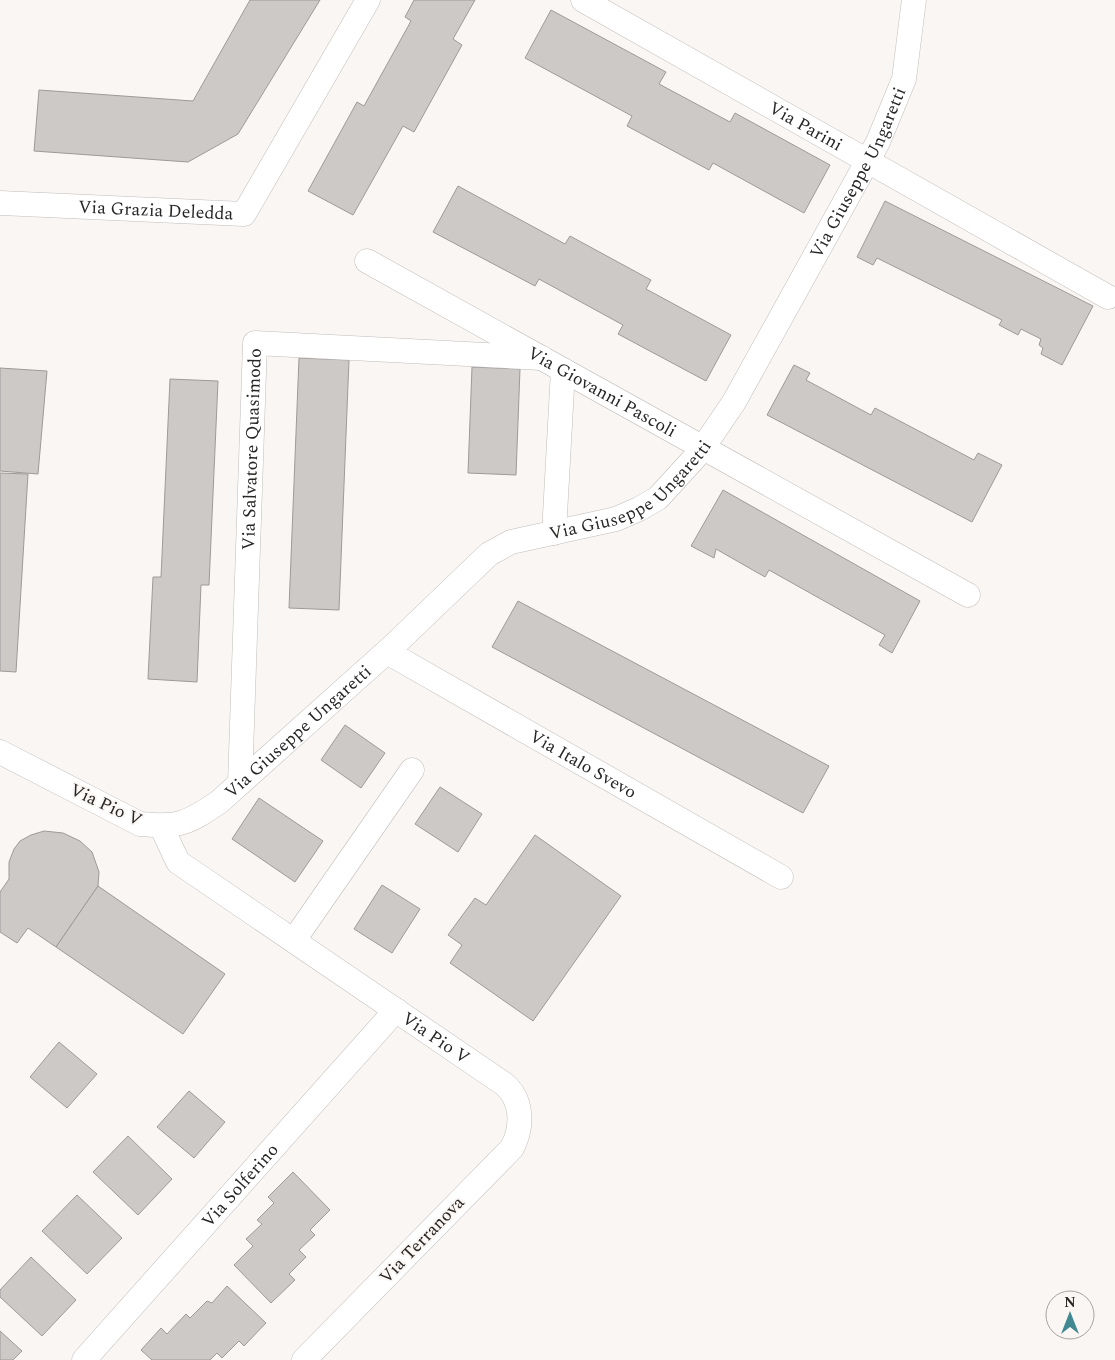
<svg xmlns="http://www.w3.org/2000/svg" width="1115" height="1360" font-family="Spectral,serif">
  <rect width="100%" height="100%" fill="#faf6f4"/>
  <g fill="#cdc9c7" stroke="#9e9a99">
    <path d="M250 0H320L238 134 188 162 34 151 39 90 193 101Z"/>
    <path d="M414 0H475L453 39 462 45 414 132 403 126 353 215 308 191 357 102 364 106 411 21 405 17Z"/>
    <path d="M551 10 666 72 659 84 730 122 735 113 830 165 804 213 713 163 709 170 627 126 632 116 525 58Z"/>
    <path d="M458 186 565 244 570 236 651 280 646 289 731 335 706 381 618 334 623 325 539 279 535 286 433 232Z"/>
    <path d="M885 201 1093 306 1062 365 1041 354 1043 348 1039 345 1041 339 1021 329 1018 335 999 325 1002 320 877 258 873 265 857 257Z"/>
    <path d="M299 358 349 360 339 610 289 608Z"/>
    <path d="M794 365 810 373 806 380 871 415 875 408 974 460 978 453 1002 465 972 522 767 415Z"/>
    <path d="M472 367 520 369 516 475 468 473Z"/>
    <path d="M0 368 47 371 38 474 0 471Z"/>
    <path d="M170 379 218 381 209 585H201L197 682 148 679 153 577H161Z"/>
    <path d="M0 473 28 474 16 672 0 671Z"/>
    <path d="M723 490 920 601 892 653 879 645 885 635 769 570 765 577 716 549 714 558 691 546Z"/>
    <path d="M518 601 829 766 803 813 492 647Z"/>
    <path d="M345 725 385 753 361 788 321 760Z"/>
    <path d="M440 787 482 814 458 852 415 824Z"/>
    <path d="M259 798 323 841 295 882 232 839Z"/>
    <path d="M44 831 63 833 80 841 92 852 99 872 98 886 56 947 28 928 17 943 0 932V892L9 879V862L14 849 20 841 31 835Z"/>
    <path d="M535 835 621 896 533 1021 450 963 462 945 448 935 475 898 486 905Z"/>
    <path d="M382 885 420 909 392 953 354 929Z"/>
    <path d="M98 886 225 974 183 1034 56 947Z"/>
    <path d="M59 1042 97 1074 67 1108 30 1077Z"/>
    <path d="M189 1091 225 1122 194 1158 157 1127Z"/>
    <path d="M128 1136 172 1179 138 1215 93 1172Z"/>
    <path d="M293 1172 330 1210 310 1230 315 1235 299 1250 306 1257 289 1274 295 1280 271 1303 234 1265 253 1246 246 1239 262 1224 257 1220 274 1203 268 1197Z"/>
    <path d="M77 1195 122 1238 87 1274 42 1231Z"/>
    <path d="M31 1257 76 1300 42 1336 0 1297V1290Z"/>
    <path d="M227 1286 266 1323 244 1346 239 1341 222 1358 217 1353 210 1360H152L141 1350 161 1328 167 1334 186 1314 190 1318 207 1301 212 1303Z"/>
    <path d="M0 1331 22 1351 13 1360H0Z"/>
  </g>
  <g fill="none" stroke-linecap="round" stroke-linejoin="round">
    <g stroke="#c0bdbb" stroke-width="25">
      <g id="minor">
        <path id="s1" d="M583 0 1108 297"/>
        <path id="s2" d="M0 203 244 214 368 0"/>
        <path id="s3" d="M367 261 968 595"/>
        <path d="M554 533 563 370"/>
        <path id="s4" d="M387 652 781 877"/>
        <path id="s5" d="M0 752 140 824C179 828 188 823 219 802L392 647 489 554 511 542 616 519 639 509 658 498 700 452 734 402 878 142 904 79 914 0"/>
        <path id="s6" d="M240 783 255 343 542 358"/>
        <path id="s7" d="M161 826 178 862 504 1084C523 1100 523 1127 512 1148L304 1360"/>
        <path d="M294 940 412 770"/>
        <path id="s8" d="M84 1360 396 1010"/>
      </g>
    </g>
    <use href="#minor" stroke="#fff" stroke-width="24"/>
  </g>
  <g text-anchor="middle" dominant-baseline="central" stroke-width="4" stroke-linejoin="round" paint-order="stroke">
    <g font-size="18" fill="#272625" stroke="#faf6f4">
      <text stroke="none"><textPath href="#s1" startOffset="256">Via Parini</textPath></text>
      <text stroke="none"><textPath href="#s5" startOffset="1172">Via Giuseppe Ungaretti</textPath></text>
      <text stroke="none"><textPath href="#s2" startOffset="156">Via Grazia Deledda</textPath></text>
      <text stroke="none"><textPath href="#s3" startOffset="269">Via Giovanni Pascoli</textPath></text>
      <text stroke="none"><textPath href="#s6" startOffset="334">Via Salvatore Quasimodo</textPath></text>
      <text stroke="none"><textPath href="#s5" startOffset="768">Via Giuseppe Ungaretti</textPath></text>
      <text stroke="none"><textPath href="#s5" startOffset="348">Via Giuseppe Ungaretti</textPath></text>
      <text stroke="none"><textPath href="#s4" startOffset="226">Via Italo Svevo</textPath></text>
      <text transform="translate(106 805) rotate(25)">Via Pio V</text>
      <text stroke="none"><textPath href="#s7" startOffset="352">Via Pio V</textPath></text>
      <text stroke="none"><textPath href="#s8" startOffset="234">Via Solferino</textPath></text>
      <text transform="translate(422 1240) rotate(-46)">Via Terranova</text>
    </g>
  </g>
  <g transform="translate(1070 1315)"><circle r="24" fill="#faf6f4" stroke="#a6a3a1"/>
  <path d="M0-4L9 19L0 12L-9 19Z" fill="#418892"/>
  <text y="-8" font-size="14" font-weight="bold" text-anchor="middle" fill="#272625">N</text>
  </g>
</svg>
